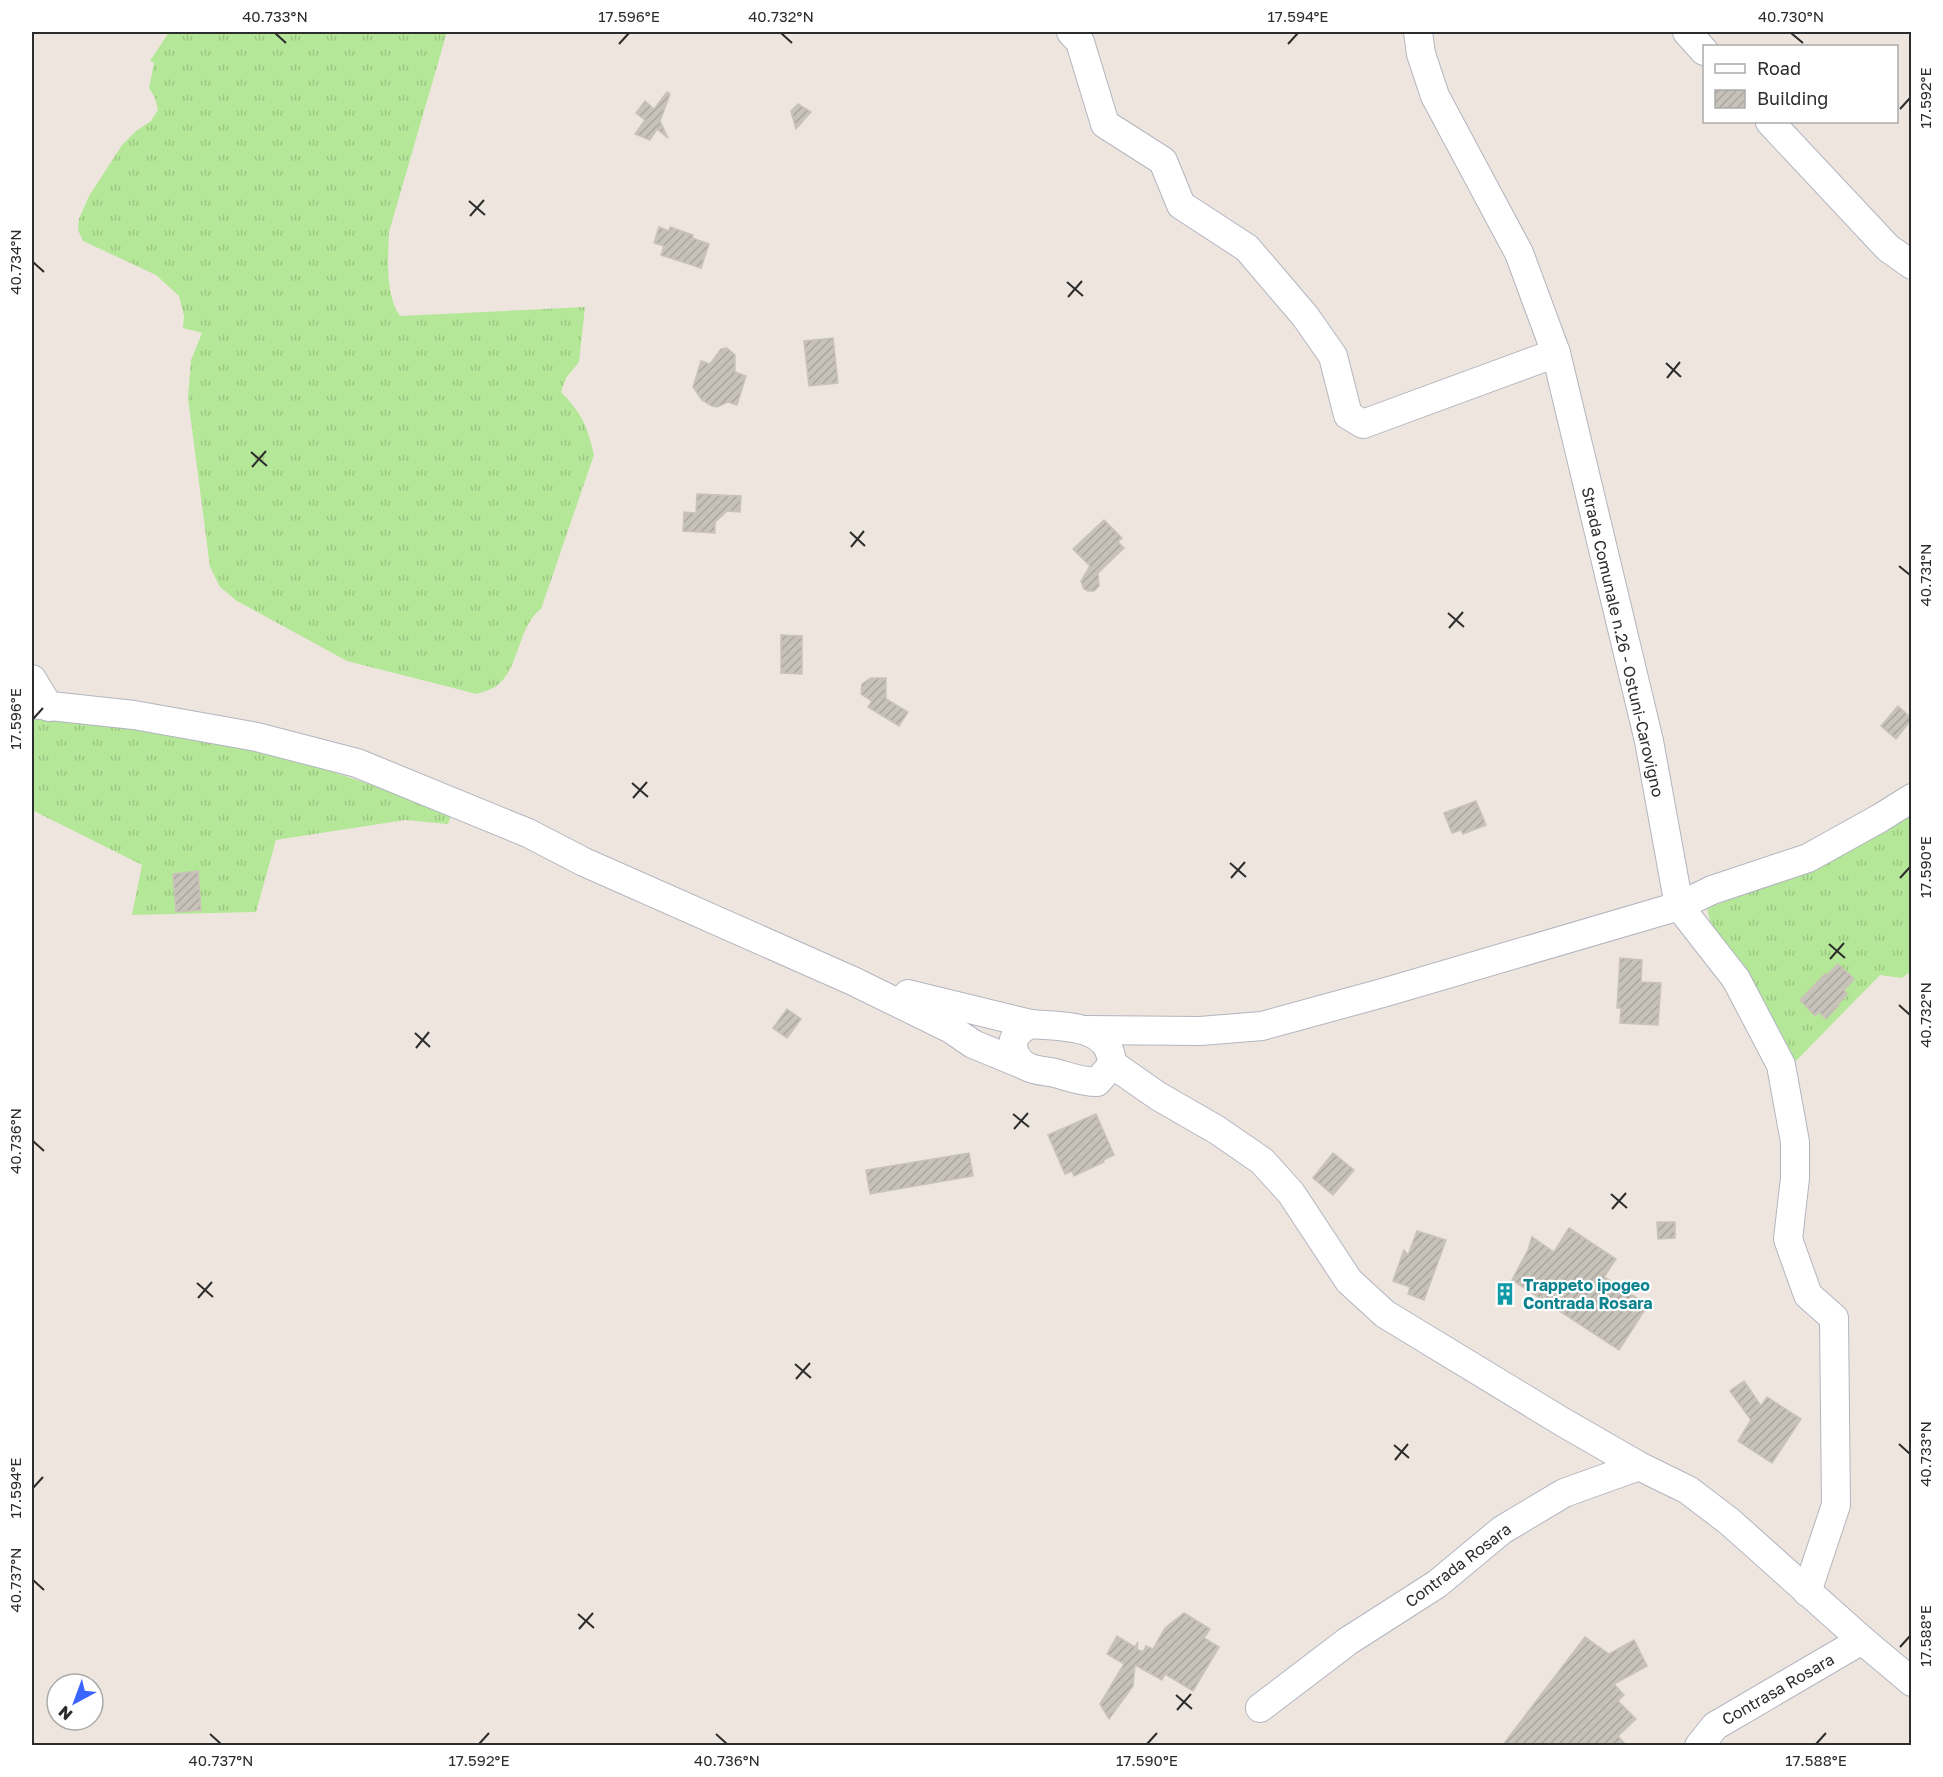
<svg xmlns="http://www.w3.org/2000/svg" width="1943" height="1777" font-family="'Golos Text',sans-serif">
  <defs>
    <pattern id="grass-tufts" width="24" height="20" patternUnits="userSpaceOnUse" patternTransform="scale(1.5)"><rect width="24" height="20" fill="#b5e798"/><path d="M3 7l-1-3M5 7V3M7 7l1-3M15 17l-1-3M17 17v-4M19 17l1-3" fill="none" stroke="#9cc683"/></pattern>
    <pattern id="building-hatch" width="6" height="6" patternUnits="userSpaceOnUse" patternTransform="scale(1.5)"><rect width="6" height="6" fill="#c6c1b9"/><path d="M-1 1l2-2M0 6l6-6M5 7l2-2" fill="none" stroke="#aaa69f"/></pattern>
  </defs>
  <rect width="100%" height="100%" fill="#eee6de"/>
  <g fill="url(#grass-tufts)">
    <path d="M169 32H447L389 232C388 257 385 295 400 316L585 307 579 362 566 378 561 392C582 414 587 425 594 455L541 609C516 628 521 669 495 687 490 690 482 692 477 694L347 661 237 601 220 587 210 567 188 398 191 360 202 333 183 328 184 316 179 296 156 275 83 241 78 230 79 219 89 196 122 145 136 131 151 121 158 110 155 98 149 88 154 63 150 61Z"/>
    <path d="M32 706 244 742 452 812 448 824 405 820 276 840 256 912 132 915 142 865 32 810Z"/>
    <path d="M1911 812V971L1902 978 1880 975 1794 1063 1710 921 1707 908 1798 874Z"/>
  </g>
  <g fill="url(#building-hatch)" stroke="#cac2b7" stroke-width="1.5">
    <path d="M667 92 670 94 660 121 668 138 657 129 650 140 635 134 645 120 636 113 645 101 654 109Z"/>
    <path d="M798 104 811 112 796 129 791 111Z"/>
    <path d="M659 227 669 231 670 227 693 235 692 238 709 244 701 268 661 255 664 246 654 243Z"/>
    <path d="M833 338 838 383 809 386 804 341Z"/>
    <path d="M727 348 735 355V372L746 376 737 405 728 402 717 407 712 406 702 400 693 387 701 361 710 364 721 349Z"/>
    <path d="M697 494 741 496 740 512 727 511 715 522V533L683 531 684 512 696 513Z"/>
    <path d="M1104 520 1122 538 1118 542 1124 548 1098 573 1099 586 1094 591H1088L1084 589 1081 581 1090 566 1073 549Z"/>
    <path d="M781 635 802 636V674L781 673Z"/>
    <path d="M871 678H886V699L908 712 899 726 868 707 872 701 861 694 862 684Z"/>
    <path d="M1898 706 1911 718V720L1896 739 1881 726Z"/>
    <path d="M1476 801 1486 825 1463 834 1461 830 1452 833 1444 813Z"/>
    <path d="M198 871 201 910 176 912 173 874Z"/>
    <path d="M1620 958 1642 960 1641 982 1661 983 1658 1025 1620 1023 1621 1008H1617Z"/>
    <path d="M1838 964 1854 979 1844 990 1847 994 1838 1004 1839 1005 1826 1019 1819 1012 1815 1016 1800 1000 1825 974 1827 975Z"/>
    <path d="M787 1009 801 1019 787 1038 773 1028Z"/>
    <path d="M1096 1114 1114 1155 1103 1160 1104 1162 1074 1176 1072 1171 1065 1174 1048 1135Z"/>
    <path d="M969 1153 973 1176 870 1194 866 1170Z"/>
    <path d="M1333 1153 1354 1170 1333 1195 1313 1178Z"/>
    <path d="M1657 1222H1675V1238L1658 1239Z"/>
    <path d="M1569 1228 1616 1259 1604 1277 1648 1305 1619 1350 1512 1280 1528 1250 1532 1237 1554 1252Z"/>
    <path d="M1417 1231 1446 1240 1424 1300 1408 1294 1410 1287 1393 1281 1404 1250 1408 1255Z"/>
    <path d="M1744 1381 1761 1406 1767 1397 1801 1419 1772 1463 1738 1441 1751 1420 1730 1391Z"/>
    <path d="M1184 1613 1210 1629 1204 1638 1219 1647 1193 1691 1165 1674 1162 1680 1135 1665 1133 1686 1109 1719 1100 1704 1124 1664 1107 1654 1117 1636 1135 1647 1138 1642 1137 1649 1143 1652 1146 1646 1153 1649 1165 1628Z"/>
    <path d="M1585 1637 1609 1654 1634 1640 1647 1666 1614 1684 1624 1695 1618 1701 1636 1719 1618 1736 1627 1746H1502Z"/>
  </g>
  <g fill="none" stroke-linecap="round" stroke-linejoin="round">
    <g stroke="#b2b5c0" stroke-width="30">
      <g id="minor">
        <path d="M1071 32 1080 42 1105 124 1163 161 1181 205 1247 248 1305 316 1333 356 1348 415 1363 424 1556 353"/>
        <path d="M1418 32 1421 54 1435 96 1519 253 1556 353 1649 741 1679 906 1736 979 1781 1065 1795 1142V1178L1788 1239 1808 1295 1834 1318 1836 1505 1807 1592"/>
        <path d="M1687 32 1704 51"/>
        <path d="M1770 122 1888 248 1912 265"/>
        <path d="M32 679 49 707"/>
        <path d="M32 704 134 715 257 737 357 763 528 833 584 862 853 981 951 1029 973 1044 1024 1065"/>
        <path d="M908 994 1031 1024"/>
        <path d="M1031 1024C1061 1027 1111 1023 1112 1065L1097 1082C1082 1082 1070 1077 1055 1073 1047 1071 1036 1071 1028 1067 1015 1061 1007 1043 1019 1032 1021 1029 1027 1026 1031 1024Z"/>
        <path d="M1086 1030 1200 1031 1262 1026 1386 992 1679 906 1712 890 1808 858 1880 818 1912 798"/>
        <path d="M1112 1064 1158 1096 1217 1130 1262 1161 1291 1193 1349 1281 1385 1314 1561 1421 1639 1466 1688 1490 1730 1522 1862 1640 1912 1682"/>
        <path d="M1260 1708 1348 1641 1437 1584 1502 1530 1564 1493 1639 1466"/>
        <path d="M1699 1746 1715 1726 1862 1640"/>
      </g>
    </g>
    <use href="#minor" stroke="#fff" stroke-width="28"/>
  </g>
  <path fill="none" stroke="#2c2c2c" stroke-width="2" d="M275 33 286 43M781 33 792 43M1791 33 1803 43M619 44 629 33M1288 44 1298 33M1900 109 1910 98M469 201 485 215M470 216 484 200M33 262 44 272M1067 282 1083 296M1068 297 1082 281M1666 363 1681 377M1667 378 1680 362M251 452 267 466M252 467 266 451M850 532 865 546M851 547 864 531M1899 566 1910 575M1448 613 1464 627M1449 628 1463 612M33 719 43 708M632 783 648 797M633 798 647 782M1230 863 1246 877M1231 878 1245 862M1900 878 1910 867M1829 944 1845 958M1830 959 1844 943M1899 1005 1910 1015M415 1033 430 1047M416 1048 429 1032M1013 1114 1029 1127M1014 1129 1028 1113M33 1141 44 1151M1611 1194 1627 1208M1612 1209 1626 1193M197 1283 213 1297M198 1298 212 1282M795 1364 811 1378M796 1379 810 1363M1899 1444 1910 1454M1394 1445 1409 1458M1395 1460 1408 1444M33 1488 43 1477M33 1580 44 1590M578 1614 594 1628M579 1629 593 1613M1900 1647 1910 1636M1176 1695 1192 1709M1177 1710 1191 1694M210 1734 221 1744M716 1734 727 1744M479 1744 489 1733M1147 1744 1157 1733M1816 1744 1826 1733"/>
  <defs>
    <g id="building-bare" transform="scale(1.8)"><path d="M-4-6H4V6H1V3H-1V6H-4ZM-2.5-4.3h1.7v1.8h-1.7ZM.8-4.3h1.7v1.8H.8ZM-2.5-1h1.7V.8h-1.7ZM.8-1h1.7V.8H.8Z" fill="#0f9aa8" stroke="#fff" stroke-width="2.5" paint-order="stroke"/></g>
  </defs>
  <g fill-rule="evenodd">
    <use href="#building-bare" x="1505" y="1294"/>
  </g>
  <g text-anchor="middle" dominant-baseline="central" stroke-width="4.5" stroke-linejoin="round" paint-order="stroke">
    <g font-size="16" fill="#2c2c2c" stroke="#fff">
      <text transform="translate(1623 642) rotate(77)">Strada Comunale n.26 - Ostuni-Carovigno</text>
      <text transform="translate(1458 1565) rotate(-37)">Contrada Rosara</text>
      <text transform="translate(1778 1689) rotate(-30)">Contrasa Rosara</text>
    </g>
    <g font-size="16" font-weight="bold" fill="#0d838f" stroke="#fff" text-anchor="start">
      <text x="1523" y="1285">Trappeto ipogeo<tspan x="1523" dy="18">Contrada Rosara</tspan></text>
    </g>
  </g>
  <rect width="1943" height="1777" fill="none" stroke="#ffffff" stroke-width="66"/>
  <rect x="1703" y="45" width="195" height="78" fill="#ffffff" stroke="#ababab" stroke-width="1.5"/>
  <rect x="1715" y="64" width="30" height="9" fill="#ffffff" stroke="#ababab" stroke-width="1.5"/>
  <text x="1757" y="75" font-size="18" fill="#2c2c2c">Road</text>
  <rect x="1715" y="90" width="30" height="18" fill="url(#building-hatch)" stroke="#ababab" stroke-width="1.5"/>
  <text x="1757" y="105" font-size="18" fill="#2c2c2c">Building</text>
  <g transform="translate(75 1702) rotate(221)"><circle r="28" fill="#ffffff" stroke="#ababab" stroke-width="1.5"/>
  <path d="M0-4.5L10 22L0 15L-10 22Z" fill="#3a65ff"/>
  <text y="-9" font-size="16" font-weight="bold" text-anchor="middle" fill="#2c2c2c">N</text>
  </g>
  <rect x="33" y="33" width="1877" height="1711" fill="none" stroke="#2c2c2c" stroke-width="2"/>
  <g font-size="15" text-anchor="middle" fill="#2c2c2c">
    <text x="275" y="22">40.733°N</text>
    <text x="629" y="22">17.596°E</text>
    <text x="781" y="22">40.732°N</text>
    <text x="1298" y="22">17.594°E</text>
    <text x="1791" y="22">40.730°N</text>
    <text transform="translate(1926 98) rotate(-90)" y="5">17.592°E</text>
    <text transform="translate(16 262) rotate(-90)" y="5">40.734°N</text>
    <text transform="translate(1926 575) rotate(-90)" y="5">40.731°N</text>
    <text transform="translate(16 719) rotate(-90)" y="5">17.596°E</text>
    <text transform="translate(1926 867) rotate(-90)" y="5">17.590°E</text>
    <text transform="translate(1926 1015) rotate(-90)" y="5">40.732°N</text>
    <text transform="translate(16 1141) rotate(-90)" y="5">40.736°N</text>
    <text transform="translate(1926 1454) rotate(-90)" y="5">40.733°N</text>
    <text transform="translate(16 1488) rotate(-90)" y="5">17.594°E</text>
    <text transform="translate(16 1580) rotate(-90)" y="5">40.737°N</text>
    <text transform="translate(1926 1636) rotate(-90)" y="5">17.588°E</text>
    <text x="221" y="1766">40.737°N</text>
    <text x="479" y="1766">17.592°E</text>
    <text x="727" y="1766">40.736°N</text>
    <text x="1147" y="1766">17.590°E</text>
    <text x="1816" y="1766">17.588°E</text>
  </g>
</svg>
